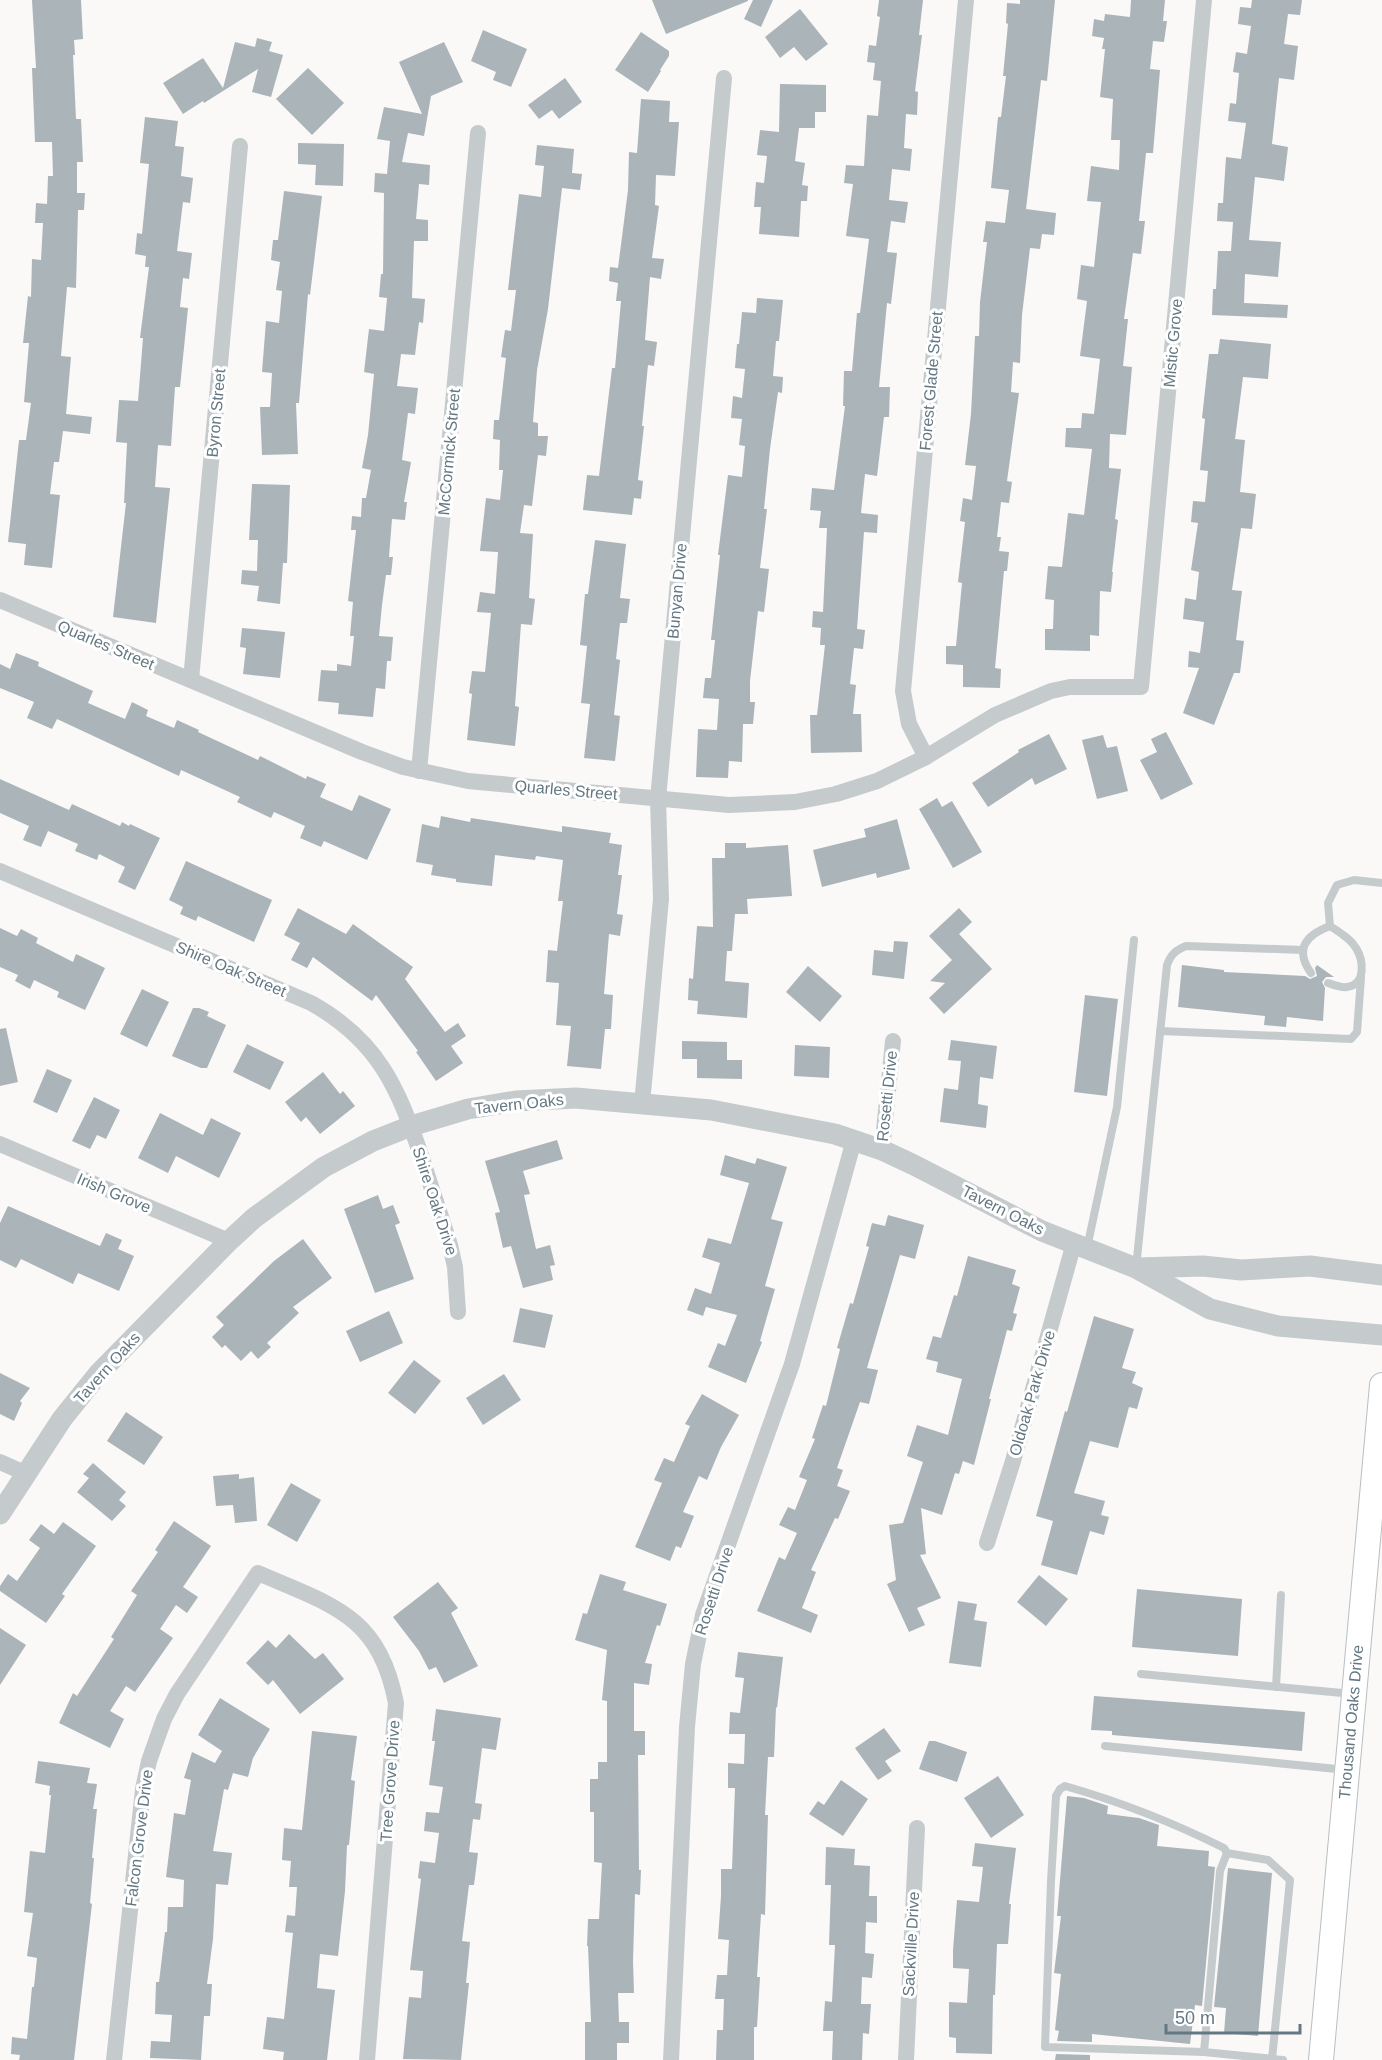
<svg xmlns="http://www.w3.org/2000/svg" width="1382" height="2060" font-family="Helvetica,sans-serif">
  <rect width="100%" height="100%" fill="#faf9f7"/>
  <g fill="#aab4b9">
    <path d="M32 0H81L83 39 74 40 75 55H73L76 119H81L83 162H77V193H85L84 210H78L76 288 67 287 61 356 71 357 66 414 92 417 90 434 63 431 59 462H54L50 494 60 495 52 568 24 565 26 544 8 542 19 440H26L31 403 24 402 29 343H23L28 296 31 297 32 259 41 260 43 223H35L36 203 47 204 48 176H53L52 142H35L32 68H36Z"/>
    <path d="M652 0H748V1L666 34Z"/>
    <path d="M753 0H773L761 27 744 19Z"/>
    <path d="M879 0H923L919 35H922L915 91 918 92 917 115 906 114 904 148 912 149 910 171 892 169 889 200 908 202 905 223 891 221 887 252 897 253 891 304 887 303 879 387H890L889 417H884L877 476 865 474 861 513 878 515 877 533 864 532 857 629 865 630 863 649 854 648 850 684 856 685 853 714H861L862 752 811 753 810 715H817L825 645H820L821 628 812 627 813 611 823 612 827 528H819L821 511 810 510 812 488 834 490 845 406H843L844 371H852L857 313H860L869 239 846 236 853 184 844 183 846 165 864 166 867 115 878 116 881 81 873 80 875 63 867 62 869 45 876 46 880 17 877 16Z"/>
    <path d="M1020 0H1055L1047 81 1041 80 1026 209 1056 213 1054 235 1042 234 1040 249 1030 248 1022 315 1020 363 1013 362 1011 392 1019 393 1007 481 1012 482 1009 503 1001 502 997 537H1001L999 551 1009 552 1007 571H1004L995 668 1001 669 1000 688 963 687V665L946 664V646H956L962 583 958 582 965 522 960 521 963 498 972 500 976 466 965 465 971 414 975 336H979L980 302 987 242H983L986 221 1005 223 1009 190 991 188 998 117H1001L1006 76H1003L1008 24 1006 23 1007 3 1020 4Z"/>
    <path d="M1131 0H1165L1163 21H1167L1164 42 1153 41 1150 69 1160 70 1153 153H1146L1139 221H1145L1141 254 1133 253 1124 319H1128L1123 366 1132 367 1126 435 1110 434 1109 468 1121 469 1115 519 1118 520 1112 572H1113L1111 592 1100 591 1099 636 1090 635V651L1045 650V629H1053L1054 600 1045 599 1048 566 1062 567 1068 513 1084 515 1092 449 1065 447 1066 428H1081L1082 413 1094 414 1100 359 1080 356 1087 301 1077 299 1081 265 1094 267 1101 202 1087 201 1091 166 1119 170 1120 140H1111L1113 99 1100 97 1105 49H1102L1104 38 1092 36 1094 19 1104 21 1105 14 1130 17Z"/>
    <path d="M1252 0H1302L1300 15 1288 14 1284 44 1298 46 1294 80 1279 78 1272 144 1288 147 1284 181 1255 177 1249 240 1281 242 1278 277 1245 274 1244 303 1288 305 1287 318 1212 315 1213 289H1216L1218 251H1231L1233 222 1217 221 1218 203H1223L1226 157 1241 159 1246 123 1228 121 1230 103 1236 104 1239 73 1233 72 1236 52 1247 54 1251 26 1238 24 1240 7 1251 8Z"/>
    <path d="M800 9 828 44 806 61 794 47 780 58 765 37Z"/>
    <path d="M483 30 527 49 511 87 493 80 496 72 471 61Z"/>
    <path d="M641 32 669 51V56L660 70 661 71 648 92 615 70Z"/>
    <path d="M257 38 272 42 269 51 283 55 271 97 252 92 258 69 204 103 203 101 183 114 163 83 203 58 223 88 235 42 255 47Z"/>
    <path d="M444 42 463 82 431 96 424 136 408 133 402 162 430 165 429 185 419 184 416 219 428 220V241H414L412 298 425 299 423 323 419 322 415 355 401 354 397 386 418 388 415 414 408 413 402 460 411 462 404 502H407L405 520 392 519 389 557H393L391 575H386L382 605 379 636 393 637 391 661H387L385 689 376 688 373 717 338 714 339 703 318 701 321 670 337 671V664L351 666 354 636H350L353 602 348 601 356 530H351L352 516 361 517 362 498H366L371 470 362 468 368 435 374 374 364 372 369 329 384 331 387 298 379 297 381 274H383L384 193 374 192 375 173 387 174 390 141 377 139 384 107 422 114 399 62Z"/>
    <path d="M308 68 344 103 312 135 276 99Z"/>
    <path d="M565 78 582 102 559 119 552 110 539 119 528 105Z"/>
    <path d="M780 84 826 85V112H815V128H799L795 161 805 163 802 185 808 186 807 201H801L799 237 759 234 761 207H754L756 182 764 183 767 156 757 155 760 130 779 132Z"/>
    <path d="M641 99 670 101 669 122H679L675 176 656 175 655 205 659 206 652 258 664 259 661 279 650 277 645 340 657 342 654 366 648 365 642 426H644L638 480 643 481 641 499 634 498 632 515 583 510 587 475 599 476 612 368H615L621 301H616L618 283 609 281 610 267 618 268 628 190 629 152 637 153Z"/>
    <path d="M145 117 178 121 175 146 184 147 181 176 193 178 190 203 183 202 177 251 192 253 189 279 183 278 180 307 188 308 180 387H175L171 446 158 445 155 487 170 488 156 623 113 617 126 503H124L127 443 116 442 119 400 138 401 143 338H140L149 267H145L146 256 135 254 137 233 142 234 149 164 140 163Z"/>
    <path d="M298 143 344 144 343 186 315 185 316 165 298 164Z"/>
    <path d="M537 145 574 149 572 173 582 174 580 190 562 188 548 309 537 370 533 422 538 423V436H548L546 456 538 455 532 506 524 505 520 533 533 534 529 598 535 599 532 625 521 624 515 706 519 707 515 746 467 740 472 694 469 693 472 671 485 672 491 613 477 612 480 592 495 594 498 552 480 551 486 498 500 500 503 470H499L500 440 493 439 494 420H499L506 358 501 357 505 330 511 331 516 290H508L512 254 519 194 541 197 544 166 535 165Z"/>
    <path d="M284 191 322 196 310 295 308 294 299 403H296L298 454 262 455 260 407H270L272 373 262 372 266 321 279 323 282 291 276 290 280 262 271 260 273 240H278Z"/>
    <path d="M757 298 783 300 779 341H776L773 376 783 377 782 393 778 392 770 449 764 509H767L760 568 769 569 764 612 758 611 750 681V702H755L753 724H743L742 762 729 761 728 778 696 777 698 729 717 730 719 699 703 698 705 678H711L715 640H711L720 555H718L728 475 742 477 745 446 739 445 742 419 731 418 733 396 742 398 745 369 735 368 737 344H739L742 312 756 313Z"/>
    <path d="M1220 339 1271 344 1268 379 1243 377 1235 439 1245 440 1240 492 1256 494 1252 529 1241 528 1232 590 1242 591 1236 640 1244 641 1240 673H1234L1214 725 1183 713 1199 668 1188 667 1189 651 1200 653 1204 622 1183 619 1185 598 1196 600 1199 572 1191 570 1198 523 1191 522 1193 501 1205 502 1208 471 1200 470 1205 419 1202 418 1209 354H1218Z"/>
    <path d="M252 484 290 485 287 563H283L280 604 257 601 259 586 241 584 242 570 257 571 258 540H249Z"/>
    <path d="M595 540 626 544 620 598 630 599 627 623H620L616 659 620 660 614 715 620 716 615 761 584 758 590 704 581 703 587 646 580 645 585 594H588Z"/>
    <path d="M242 628 285 632 280 678 243 674 246 648 240 647Z"/>
    <path d="M16 653 39 662 38 666 93 691 88 703 125 719 132 702 148 710 146 716 174 728 177 720 199 730 198 732 258 760 260 756 306 779 307 776 326 784 320 797 352 811 359 795 391 809 367 860 324 841 321 847 300 838 305 826 274 812 271 818 237 802 240 797 181 770 179 776 57 719 52 729 27 718 34 702 0 688V664L10 669Z"/>
    <path d="M1166 732 1193 784 1161 800 1140 760 1157 752 1151 739Z"/>
    <path d="M1049 734 1067 769 1035 785 1032 778 988 807 972 783 1019 752 1018 750Z"/>
    <path d="M1103 735 1107 748 1117 746 1128 791 1097 799 1082 740Z"/>
    <path d="M0 779 69 810 72 804 120 826 122 822 129 826 130 824 160 838 135 890 118 882 125 867 99 854 97 860 75 851 78 844 48 831 41 847 23 840 29 826 0 813Z"/>
    <path d="M937 798 942 807 952 801 982 852 953 868 919 809Z"/>
    <path d="M441 816 470 822 471 818 562 832V826L611 833 609 843 622 845 618 875H622L617 914 623 915 620 936 609 934 604 994 613 995 611 1029H605L601 1069 567 1066 571 1026 556 1025 559 983 546 982 548 950 557 951 563 901H558L563 860 536 856 535 860 495 855 492 886 456 882V879L431 875 433 865 416 862 422 824 439 828Z"/>
    <path d="M897 819 910 869 877 878 876 873 822 887 813 850 866 837 864 829Z"/>
    <path d="M725 843H746V848L788 845 792 896 747 899 748 914H735L732 951H727L725 981 749 983 747 1018 697 1014 698 1001 688 1000 689 978 693 979 697 926 713 927 712 858H725Z"/>
    <path d="M186 861 272 900 254 942 198 916 196 921 180 914 183 907 169 900Z"/>
    <path d="M298 908 346 934 353 924 413 967 405 979 445 1032 458 1023 466 1036 451 1046 463 1063 436 1081 416 1052 418 1051 376 995 372 1001 313 957 307 968 291 960 300 943 284 935Z"/>
    <path d="M959 908 972 922 959 934 992 969 944 1014 929 998 945 983 930 981 952 960 929 936Z"/>
    <path d="M0 928 17 936 21 929 38 938 36 943 73 962 76 954 105 968 85 1010 57 997 59 992 34 980 30 989 15 981 18 975 0 967Z"/>
    <path d="M894 941 908 942 904 979 872 975 874 950 893 952Z"/>
    <path d="M1182 965 1224 970V972L1305 976 1310 979 1317 976 1315 968 1317 965 1334 977H1326L1322 982 1325 988 1323 1021 1287 1017 1286 1027 1264 1025 1265 1016 1178 1007Z"/>
    <path d="M808 966 842 996 820 1022 786 992Z"/>
    <path d="M142 989 169 1002 147 1047 120 1034Z"/>
    <path d="M1085 995 1118 999 1107 1096 1074 1092Z"/>
    <path d="M193 1008H199L209 1012 207 1016 226 1025 207 1068H201L172 1056Z"/>
    <path d="M6 1028 18 1082 0 1086V1029Z"/>
    <path d="M951 1040 997 1046 993 1079 980 1077 978 1104 988 1106 986 1128 940 1122 944 1088 958 1090 961 1061 948 1060Z"/>
    <path d="M682 1041 727 1042V1060H742V1079L697 1078V1059H682Z"/>
    <path d="M247 1044 284 1062 270 1090 233 1072Z"/>
    <path d="M795 1045 830 1047 829 1078 794 1076Z"/>
    <path d="M47 1069 72 1080 57 1113 33 1102Z"/>
    <path d="M323 1072 340 1094 343 1091 355 1106 320 1134 306 1117 301 1122 285 1102Z"/>
    <path d="M94 1097 120 1110 106 1139 97 1135 90 1149 72 1141Z"/>
    <path d="M160 1113 203 1135 211 1118 241 1133 219 1178 176 1156 168 1173 138 1158Z"/>
    <path d="M557 1140 563 1159 523 1171 530 1194 524 1195 536 1249 550 1245 555 1265 550 1266 553 1280 523 1288 511 1246 503 1248 495 1213 500 1212 485 1161Z"/>
    <path d="M725 1155 755 1164 757 1158 787 1167 771 1219 783 1222 765 1286 775 1289 760 1341 762 1342 746 1383 708 1367 718 1343 725 1346 737 1315 706 1307 703 1316 687 1310 695 1288 711 1294 720 1263 702 1257 708 1238 731 1244 749 1183 720 1175Z"/>
    <path d="M378 1195 383 1209 393 1205 400 1223 395 1225 414 1279 375 1293 344 1209Z"/>
    <path d="M8 1206 100 1246 106 1233 122 1240 118 1249 134 1256 119 1291 78 1273 73 1284 21 1259 16 1268 0 1260V1223Z"/>
    <path d="M888 1215 924 1225 915 1259 900 1255 867 1368 878 1370 869 1404 860 1402 837 1468 843 1470 837 1486 850 1491 838 1519 835 1518 811 1570 816 1572 802 1608 818 1615 811 1633 757 1611 779 1557 785 1560 797 1533 779 1525 788 1507 795 1510 807 1480 799 1477 815 1439 812 1438 823 1405 826 1406 840 1349 837 1348 850 1303 853 1304 869 1247 866 1246 872 1223 885 1226Z"/>
    <path d="M303 1239 332 1278 293 1307 299 1313 267 1343 271 1347 258 1359 251 1351 241 1361 225 1345 222 1348 212 1337 224 1325 216 1317 274 1261Z"/>
    <path d="M968 1256 1016 1270 1012 1284 1020 1287 1013 1313 1017 1314 1012 1331 1007 1330 989 1399H991L974 1465 963 1461 959 1474 955 1473 942 1515 921 1508 926 1554 920 1555 941 1598 917 1608 925 1625 909 1632 887 1584 896 1580 889 1525 903 1523 923 1462 907 1456 917 1425 948 1435 962 1379 936 1372 938 1362 926 1359 933 1336 941 1338 954 1295 957 1296Z"/>
    <path d="M520 1308 553 1315 545 1348 513 1342Z"/>
    <path d="M389 1311 403 1343 360 1362 346 1331Z"/>
    <path d="M1094 1316 1134 1329 1122 1368 1136 1372 1132 1383 1143 1388 1137 1409 1129 1407 1118 1448 1090 1441 1074 1493 1105 1501 1101 1515 1109 1517 1104 1535 1090 1531 1077 1575 1041 1565 1053 1521 1036 1516 1065 1411 1067 1412Z"/>
    <path d="M414 1360 441 1381 415 1414 388 1393Z"/>
    <path d="M0 1373 30 1388 20 1401 22 1403 14 1421 0 1414Z"/>
    <path d="M504 1374 521 1400 483 1425 466 1398Z"/>
    <path d="M702 1394 739 1415 721 1447 707 1480 699 1476 683 1512 694 1516 681 1548 676 1546 670 1561 635 1547 662 1483 654 1480 664 1458 674 1462 690 1426 685 1424Z"/>
    <path d="M126 1412 163 1437 144 1465 107 1441Z"/>
    <path d="M93 1463 126 1492 119 1500 126 1506 112 1521 77 1492 89 1478 83 1474Z"/>
    <path d="M239 1474V1479L254 1477 257 1521 235 1523 233 1505 216 1506 213 1476Z"/>
    <path d="M291 1483 321 1500 297 1542 267 1525Z"/>
    <path d="M174 1521 211 1546 183 1587 198 1597 187 1613 176 1605 160 1629 173 1638 135 1692 126 1686 110 1711 124 1719 110 1748 59 1723 73 1693 77 1696 114 1639 111 1637 137 1595 131 1591 158 1552 155 1550Z"/>
    <path d="M63 1522 96 1546 62 1594 65 1596 46 1623 0 1591V1586L8 1574 17 1581 40 1548 29 1540 41 1524 54 1534Z"/>
    <path d="M600 1574 626 1582 623 1590 667 1604 660 1626 657 1625 645 1663 652 1664 649 1685 634 1683V1731H645V1755H638L639 1870H641L640 1895 635 1894 633 1961 634 1993H618L619 2022H629V2043H617V2060H585V2022H591L588 1946H587L588 1919H599L602 1863 594 1862V1812H590V1779H598V1762H607V1701L602 1700 607 1650 575 1640 583 1613 587 1614Z"/>
    <path d="M1039 1575 1068 1599 1046 1626 1017 1602Z"/>
    <path d="M438 1582 458 1608 451 1613 478 1666 444 1683 436 1667 429 1670 419 1651 393 1617Z"/>
    <path d="M1137 1589 1242 1599 1238 1656 1132 1647Z"/>
    <path d="M958 1601 977 1604 974 1620 987 1622 981 1667 949 1663Z"/>
    <path d="M0 1628 26 1645 0 1685Z"/>
    <path d="M289 1634 315 1659 323 1653 344 1679 300 1714 273 1680 268 1685 246 1663 268 1640 276 1648Z"/>
    <path d="M738 1652 783 1657 777 1708 776 1707 774 1757H768L765 1815H768L765 1915 761 1914 757 1977H760L757 2027H754V2060H716L717 2030H723L724 1999H715L717 1975H727L729 1940 718 1939 721 1896V1869H732L735 1788H728V1763L744 1764 745 1734H729L730 1712 740 1713 744 1678 735 1677Z"/>
    <path d="M1094 1696 1305 1712 1302 1751 1112 1735V1731L1091 1730Z"/>
    <path d="M220 1698 270 1729 253 1758 248 1777 233 1773 228 1790 224 1789 213 1851 232 1853 228 1885 216 1884 213 1939 207 1984H212L210 2016H204L201 2060 150 2058 151 2041 170 2042 172 2015 155 2014 156 1982H159L165 1932H167L168 1907H183L184 1880 166 1877 174 1813 185 1815 191 1780 184 1778 192 1752 215 1763 222 1751 198 1735Z"/>
    <path d="M436 1709 501 1718 496 1750 482 1748 475 1803 482 1804 480 1820 473 1819 469 1852 478 1853 474 1885H469L462 1941 470 1942 466 1983H469L461 2060 403 2059 409 1997 421 1998 423 1971 410 1970 421 1879 418 1878 420 1861 435 1863 439 1833 424 1831 426 1812 439 1813 443 1787 429 1785 435 1741H432Z"/>
    <path d="M884 1728 901 1751 885 1761 892 1771 878 1780 855 1748Z"/>
    <path d="M312 1731 357 1736 351 1780 355 1781 349 1845H347L345 1891 338 1956 320 1954 317 1988 335 1990 327 2060H283L284 2052 263 2049 267 2017 284 2019 293 1933 285 1932 287 1915 295 1916 297 1887H289L291 1861 282 1860 284 1828 302 1830Z"/>
    <path d="M929 1741H935L967 1752 957 1782 919 1769Z"/>
    <path d="M38 1761 90 1768 87 1783 97 1784 93 1809H97L92 1858H94L90 1903 92 1904 74 2060H19L20 2055 11 2054 12 2037 27 2039 32 1987H34L37 1958 27 1956 33 1913 24 1912 30 1851 45 1853 51 1795H49L50 1786 35 1783Z"/>
    <path d="M998 1776 1024 1815 991 1838 964 1798Z"/>
    <path d="M841 1780 868 1799 843 1836 809 1814 818 1801 824 1805Z"/>
    <path d="M1067 1796 1084 1798 1108 1806 1107 1814 1139 1818 1159 1825 1157 1846 1209 1851 1208 1866 1215 1867 1202 2006 1195 2005 1190 2044 1092 2034V2042L1057 2041 1059 2031 1055 2030 1061 1974 1054 1973 1061 1916H1057Z"/>
    <path d="M975 1843 1016 1848 1009 1904H1011L1008 1944H997L995 1995H993L992 2054 956 2053V2038L949 2037V2002L967 2003 969 1969 953 1968V1950L957 1900 979 1902 983 1867 972 1866Z"/>
    <path d="M826 1847 855 1849 854 1865 870 1866 869 1896H877V1923L866 1922 865 1953 874 1954 872 1978 862 1977 861 2004H871L869 2034 863 2033 862 2060H832L833 2031H823L825 2001 832 2002 835 1945H829L831 1885H825Z"/>
    <path d="M1228 1868 1272 1873 1258 2036 1224 2033 1226 2008 1214 2007Z"/>
    <path d="M1056 2054 1090 2055V2060H1055Z"/>
  </g>
  <g fill="none" stroke-linecap="round" stroke-linejoin="round">
    <g stroke="#b8bec2" stroke-width="26">
      <path id="secondary" d="M1321 2060 1382 1385"/>
    </g>
    <g stroke="#c5cbcd" stroke-width="8">
      <path d="M1330 926 1328 903 1337 885 1354 880 1382 883"/>
      <path d="M1311 973C1294 949 1306 935 1330 926 1339 932 1350 938 1356 948 1363 959 1367 985 1347 987 1342 988 1334 985 1328 983"/>
      <path d="M1160 1031 1351 1039 1357 1032 1361 978"/>
      <path d="M1087 1248 1117 1107 1134 940"/>
      <path d="M1136 1268 1167 965C1171 954 1176 950 1186 946L1303 950"/>
      <path d="M1141 1674 1353 1694"/>
      <path d="M1276 1687 1281 1595"/>
      <path d="M1105 1746 1347 1770"/>
      <path d="M1204 2052 1045 2047 1051 1881 1056 1796 1060 1789 1065 1786C1121 1802 1172 1822 1224 1848L1227 1853"/>
      <path d="M1272 2059 1290 1880 1268 1860 1227 1853 1220 1871 1204 2052 1283 2060"/>
    </g>
    <g stroke="#c5cbcd" stroke-width="16">
      <path d="M0 600 362 752 403 767 468 781 729 805 795 802 836 794 877 781 926 757 995 715 1051 691 1070 687H1141L1204 0"/>
      <path d="M191 680 240 146"/>
      <path d="M926 757 909 724 903 691 966 0"/>
      <path d="M419 771 478 133"/>
      <path d="M0 871 311 1003C379 1041 398 1088 422 1158 431 1187 441 1216 450 1245L455 1267 458 1312"/>
      <path d="M642 1104 661 899 658 799 724 78"/>
      <path d="M0 1144 229 1241"/>
      <path d="M882 1150 893 1041"/>
      <path d="M0 1462 27 1474"/>
      <path d="M987 1543 1013 1461 1074 1243"/>
      <path d="M114 2060 143 1789 149 1761 164 1719 177 1694 258 1573C332 1605 379 1615 396 1703L367 2060"/>
      <path d="M671 2060 687 1727 693 1664 703 1615 792 1364 854 1140"/>
      <path d="M906 2060 917 1828"/>
    </g>
    <g stroke="#c5cbcd" stroke-width="21">
      <path d="M1137 1268 1203 1266 1241 1270 1310 1266 1382 1275"/>
      <path d="M0 1514 62 1419 99 1373 229 1241 254 1218 324 1167 373 1141 411 1126 468 1109 516 1101 576 1098 711 1110 835 1134 882 1150 914 1165 1042 1231 1136 1268 1210 1309 1278 1326 1382 1335"/>
    </g>
    <use href="#secondary" stroke="#fff" stroke-width="24"/>
  </g>
  <g text-anchor="middle" dominant-baseline="central" stroke-width="6" stroke-linejoin="round" paint-order="stroke">
    <g font-size="16" fill="#647883" stroke="#fff">
      <text transform="translate(1173 343) rotate(-85)">Mistic Grove</text>
      <text transform="translate(931 381) rotate(-85)">Forest Glade Street</text>
      <text transform="translate(216 413) rotate(-85)">Byron Street</text>
      <text transform="translate(449 452) rotate(-85)">McCormick Street</text>
      <text transform="translate(677 591) rotate(-85)">Bunyan Drive</text>
      <text transform="translate(106 645) rotate(23)">Quarles Street</text>
      <text transform="translate(566 790) rotate(5)">Quarles Street</text>
      <text transform="translate(231 969) rotate(23)">Shire Oak Street</text>
      <text transform="translate(887 1096) rotate(-84)">Rosetti Drive</text>
      <text transform="translate(519 1104) rotate(-6)">Tavern Oaks</text>
      <text transform="translate(114 1193) rotate(23)">Irish Grove</text>
      <text transform="translate(435 1201) rotate(72)">Shire Oak Drive</text>
      <text transform="translate(1003 1210) rotate(27)">Tavern Oaks</text>
      <text transform="translate(107 1368) rotate(-48)">Tavern Oaks</text>
      <text transform="translate(1032 1393) rotate(-74)">Oldoak Park Drive</text>
      <text transform="translate(714 1591) rotate(-72)">Rosetti Drive</text>
      <text transform="translate(1351 1722) rotate(-85)">Thousand Oaks Drive</text>
      <text transform="translate(390 1781) rotate(-86)">Tree Grove Drive</text>
      <text transform="translate(139 1838) rotate(-83)">Falcon Grove Drive</text>
      <text transform="translate(911 1944) rotate(-87)">Sackville Drive</text>
    </g>
  </g>
  <path d="M1166 2024v9h134v-9" fill="none" stroke="#647883" stroke-width="3"/>
  <text x="1175" y="2024" font-size="18" fill="#647883" stroke="#ffffff" stroke-width="4.5" paint-order="stroke">50 m</text>
</svg>
